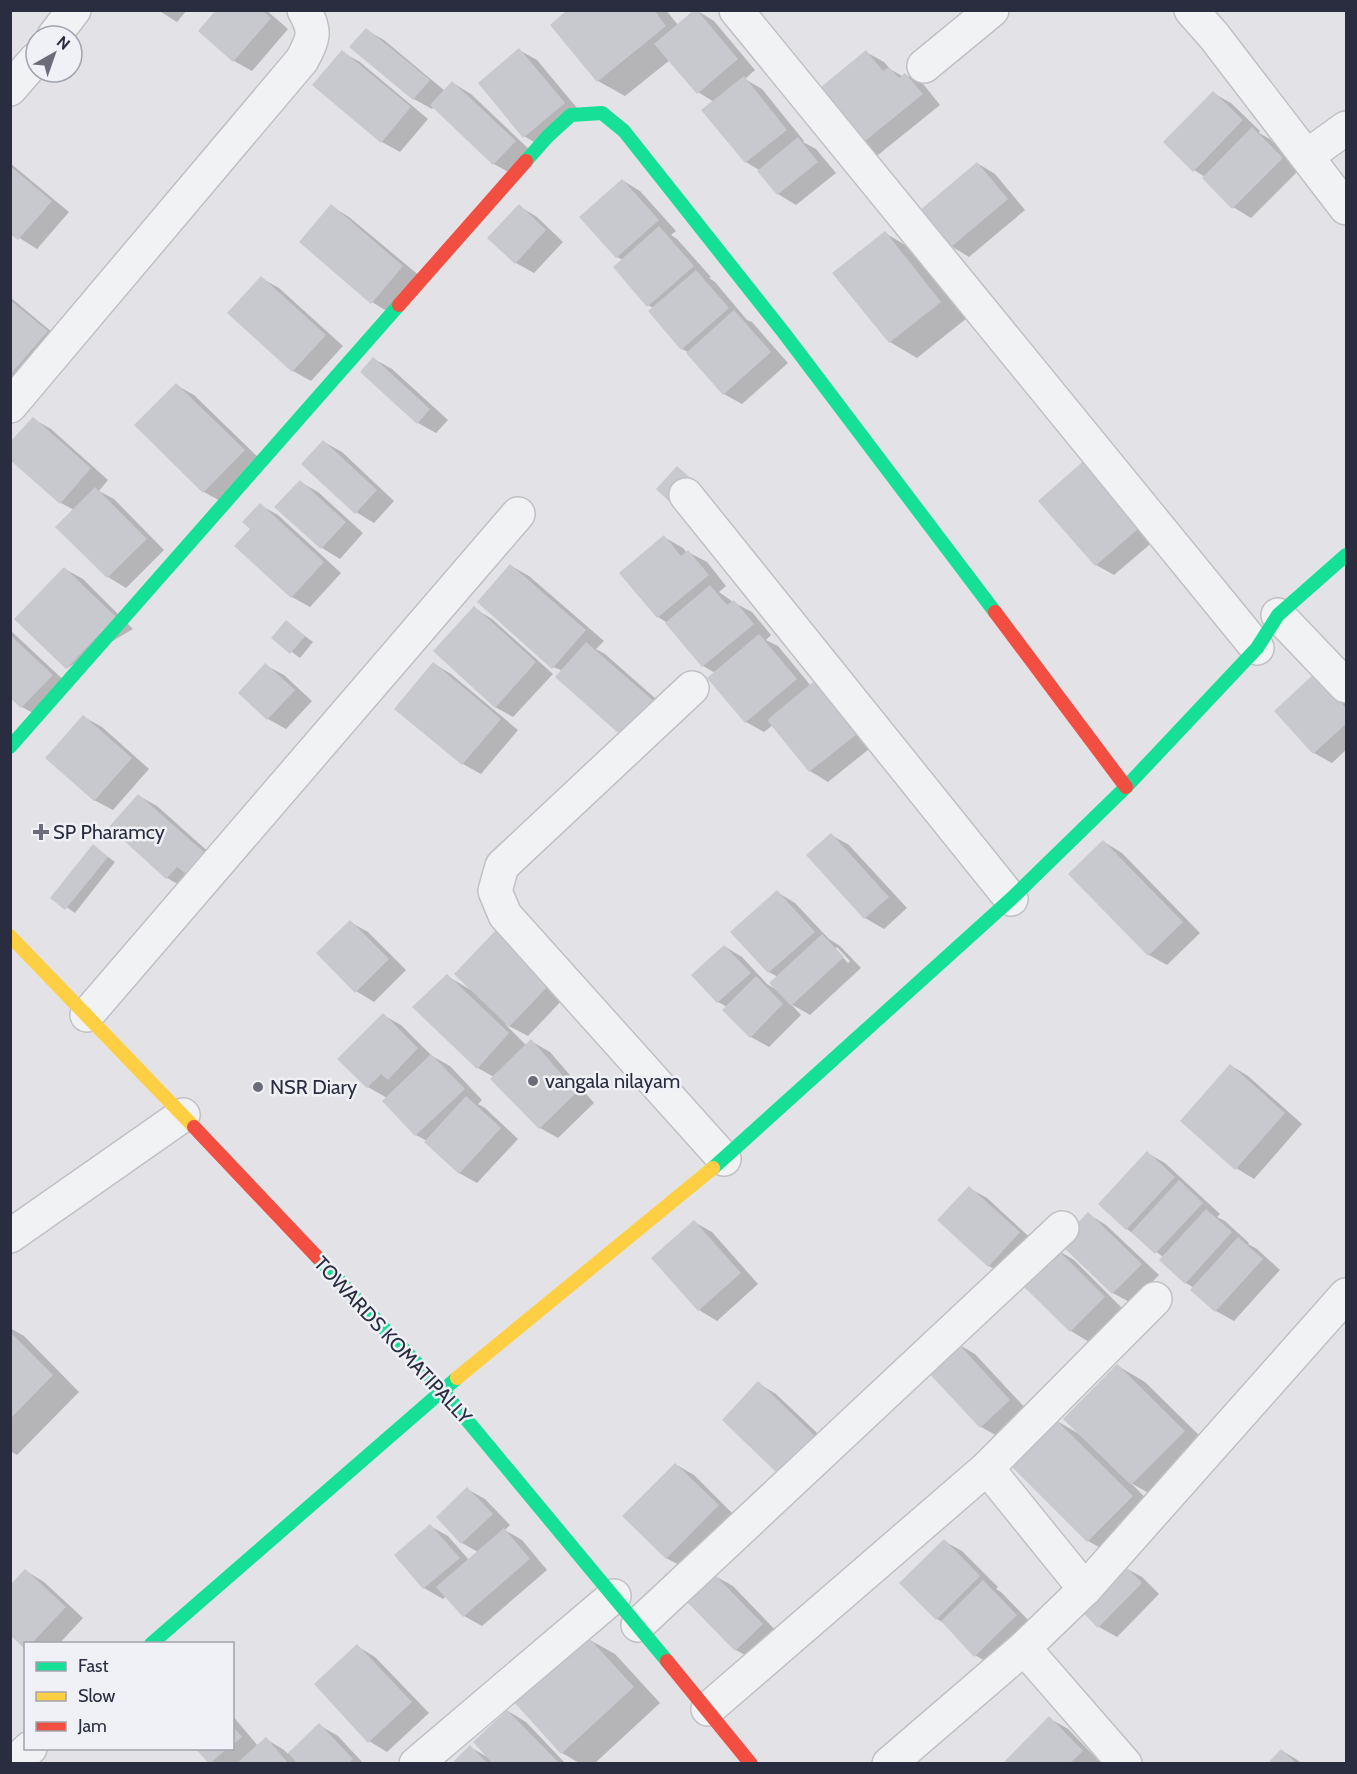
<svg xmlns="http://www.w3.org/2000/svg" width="1357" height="1774" font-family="Cabin,sans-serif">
  <rect width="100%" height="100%" fill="#e3e3e7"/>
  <g fill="#0003" fill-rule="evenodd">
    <path d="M158 10H187L177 22Z"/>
    <path d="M218 10H266L288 29 252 71 234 61Z"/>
    <path d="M569 10H666L678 25 696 10 714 21 755 70 745 79 762 89 804 141 803 142 816 149 836 173 796 205 778 194 759 170 746 162 714 102 698 92 670 60 625 96 598 81Z"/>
    <path d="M366 30 384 40 445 91 453 83 471 94 533 153 512 174 494 164 434 107 432 109 414 99 351 47Z"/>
    <path d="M519 50 537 60 582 114 542 147 524 136Z"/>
    <path d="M342 52 360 62 428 119 400 152 382 142Z"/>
    <path d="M866 52 884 62 890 69 902 76 906 75 924 85 940 105 878 155 860 145Z"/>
    <path d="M1213 93 1231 103 1260 131 1259 133 1270 139 1300 169 1251 218 1233 207 1205 177 1194 170Z"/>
    <path d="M10 163 69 212 37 249 10 232Z"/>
    <path d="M977 163 995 174 1025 210 969 257 951 246Z"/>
    <path d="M622 180 640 191 676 231 671 235 677 239 711 277 709 278 715 282 747 320 752 322 788 363 742 404 724 394 688 352 682 349 653 308 648 305 623 260 617 257Z"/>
    <path d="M331 206 349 217 421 277 390 313 372 302Z"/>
    <path d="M519 206 537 217 563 242 534 273 516 263Z"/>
    <path d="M885 233 912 249 967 318 917 358 890 342Z"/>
    <path d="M261 278 279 288 343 346 311 381 293 371 229 313Z"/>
    <path d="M10 297 65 343 10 385Z"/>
    <path d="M374 359 392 369 448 420 436 433 418 423Z"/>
    <path d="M176 385 194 395 262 461 222 502 204 492Z"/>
    <path d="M33 419 51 429 108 480 99 491 114 499 164 550 126 588 108 577 57 527 74 510 61 503 10 458Z"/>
    <path d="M324 442 342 452 394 501 374 523 356 512Z"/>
    <path d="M1088 459 1162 534 1114 575 1096 565Z"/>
    <path d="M300 482 318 492 363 533 340 559 322 548Z"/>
    <path d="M260 505 278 515 341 573 310 607 292 597 252 529Z"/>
    <path d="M664 537 683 548 687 553 688 552 707 562 726 586 719 592 733 602 752 612 771 635 766 640 778 646 811 686 879 741 828 782 810 771 773 725 764 732 746 722 715 673 703 666 666 622 658 617Z"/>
    <path d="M511 566 529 576 604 641 596 649 605 654 673 714 553 667Z"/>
    <path d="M65 569 83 579 133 629 67 668Z"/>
    <path d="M474 608 492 619 553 674 513 717 495 707Z"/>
    <path d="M286 622 313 642 300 658 273 638Z"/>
    <path d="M10 630 70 686 40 717 22 707 10 696Z"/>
    <path d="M433 663 451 674 518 730 481 774 463 764Z"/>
    <path d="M265 665 284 675 312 701 286 729 268 719Z"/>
    <path d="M1316 675 1346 700V750L1332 763 1314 753Z"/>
    <path d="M84 717 102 727 149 769 113 810 94 800Z"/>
    <path d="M139 796 157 806 222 864 185 888 167 878Z"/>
    <path d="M831 835 849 845 907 908 884 929 865 918 808 855Z"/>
    <path d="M1104 842 1122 853 1200 933 1167 965 1149 955Z"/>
    <path d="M93 846 115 862 75 913 52 897Z"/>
    <path d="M777 892 795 903 829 939 840 946 861 968 810 1015 791 1004 801 1015 769 1047 751 1037 727 1007 718 1002 693 975 724 946 742 957 767 984 777 990 778 977 769 972 733 932ZM837 947 850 961 848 963 835 949Z"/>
    <path d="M350 922 368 932 406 970 374 1002 356 991Z"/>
    <path d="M515 943 568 994 528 1036 505 1024 527 1046 531 1041 550 1052 594 1103 558 1138 540 1128 494 1077 478 1068 447 976 471 990Z"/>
    <path d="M383 1015 401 1025 432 1056 450 1066 482 1100 478 1104 485 1108 518 1139 477 1183 459 1173 427 1141 416 1135 384 1101 387 1098 368 1087Z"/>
    <path d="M1230 1065 1248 1076 1302 1124 1254 1179 1236 1168Z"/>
    <path d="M1147 1153 1165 1163 1220 1214 1217 1217 1225 1221 1249 1243 1248 1244 1257 1249 1280 1270 1234 1321 1216 1311 1194 1288 1186 1283 1163 1257 1127 1229 1100 1204Z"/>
    <path d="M969 1188 987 1198 1037 1244 1007 1276 989 1266 939 1220Z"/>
    <path d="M1088 1214 1106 1225 1159 1275 1131 1303 1113 1293Z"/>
    <path d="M694 1222 712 1232 758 1284 717 1321 699 1310Z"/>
    <path d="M1056 1249 1074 1260 1122 1308 1089 1342 1071 1331 1022 1283Z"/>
    <path d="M10 1328 24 1336 79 1392 17 1455 10 1451Z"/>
    <path d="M956 1343 975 1354 1028 1411 999 1437 981 1427 928 1370Z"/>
    <path d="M1118 1366 1145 1382 1211 1447 1159 1499 1131 1483 1159 1512 1115 1556 1088 1541 1052 1418 1079 1434Z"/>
    <path d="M758 1383 776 1394 832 1447 779 1473Z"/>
    <path d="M675 1464 694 1475 736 1517 685 1568 666 1558Z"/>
    <path d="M467 1489 485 1499 510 1525 505 1530 522 1540 547 1570 482 1626 464 1616 446 1596 443 1599 424 1588 396 1556 430 1526 448 1536 469 1560 478 1552 462 1543 438 1517Z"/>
    <path d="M944 1541 962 1551 998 1587 996 1589 1001 1592 1034 1626 993 1666 975 1655 944 1623 937 1619Z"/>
    <path d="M1124 1567 1142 1577 1159 1594 1117 1637 1099 1627 1082 1610Z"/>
    <path d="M26 1571 44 1582 83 1618 59 1644H26Z"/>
    <path d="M715 1576 733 1586 780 1635 754 1660 736 1650Z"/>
    <path d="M588 1639 615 1654 660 1703 594 1764H581L562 1753Z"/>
    <path d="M357 1646 375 1657 429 1713 387 1752 369 1741Z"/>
    <path d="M508 1711 526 1722 566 1764H453L470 1747 489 1758Z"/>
    <path d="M232 1715 258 1746 266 1739 284 1750 288 1754 319 1725 338 1736 364 1764H300L298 1762 296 1764 209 1763 197 1748H232Z"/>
    <path d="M1049 1718 1068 1729 1100 1762 1098 1764H1004Z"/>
    <path d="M1281 1750 1299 1761 1302 1764H1269Z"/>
  </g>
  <g fill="#c8c9ce">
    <path d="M216 10H262L271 18 233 62 198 31Z"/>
    <path d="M567 10H654L666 26 597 82 550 25Z"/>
    <path d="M694 10H697L738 59 697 94 654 44Z"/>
    <path d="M366 28 430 80 413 100 349 47Z"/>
    <path d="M519 48 565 103 523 138 478 83Z"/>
    <path d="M342 50 411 107 381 143 312 85Z"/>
    <path d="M866 50 883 71 889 67 899 78 905 73 923 94 859 146 815 92Z"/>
    <path d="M744 76 787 130 745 163 701 110Z"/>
    <path d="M452 81 516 141 493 165 430 105Z"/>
    <path d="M1213 91 1243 120 1193 172 1163 142Z"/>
    <path d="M1252 127 1283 158 1232 209 1202 178Z"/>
    <path d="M798 137 818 162 777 195 757 171Z"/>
    <path d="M977 162 1008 199 950 248 919 211Z"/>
    <path d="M10 166 52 201 18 240 10 234Z"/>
    <path d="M622 179 659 220 616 258 579 217Z"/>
    <path d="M331 204 403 266 371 304 299 242Z"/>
    <path d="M519 204 546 230 515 264 487 238Z"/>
    <path d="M659 226 694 266 647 307 613 267Z"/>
    <path d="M885 231 941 302 889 343 832 273Z"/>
    <path d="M696 270 729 308 681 350 648 311Z"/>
    <path d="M261 276 326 335 292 372 227 313Z"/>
    <path d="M10 300 48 331 10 375Z"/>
    <path d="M734 310 771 352 723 395 686 353Z"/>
    <path d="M373 357 430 409 417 424 360 372Z"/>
    <path d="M176 383 245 450 203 493 134 425Z"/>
    <path d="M33 417 91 468 60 504 10 460V442Z"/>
    <path d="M323 440 377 490 355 514 301 464Z"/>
    <path d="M1088 457 1145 523 1095 566 1038 501Z"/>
    <path d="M677 466 696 483 674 506 656 489Z"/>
    <path d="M300 480 346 522 321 549 274 507Z"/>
    <path d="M95 487 147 539 107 578 55 527Z"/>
    <path d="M260 503 324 562 291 598 234 546 250 529 242 522Z"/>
    <path d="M664 535 681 556 688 550 709 575 657 618 619 573Z"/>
    <path d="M510 564 586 630 552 669 477 602Z"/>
    <path d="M64 567 116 617 66 669 14 619Z"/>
    <path d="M710 585 727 605 734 600 754 624 702 667 665 623Z"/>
    <path d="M474 606 536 662 495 708 433 651Z"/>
    <path d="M286 620 305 636 290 654 271 638Z"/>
    <path d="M759 634 797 679 745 723 707 678Z"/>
    <path d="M10 635 53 675 21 708 10 698Z"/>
    <path d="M586 642 656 703 625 739 555 677Z"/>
    <path d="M433 662 501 719 462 765 394 709Z"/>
    <path d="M265 663 295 690 267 720 238 693Z"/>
    <path d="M1315 673 1346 708V724L1313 754 1274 711Z"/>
    <path d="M819 677 862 730 809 772 767 720Z"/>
    <path d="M83 715 132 758 94 801 45 758Z"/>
    <path d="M138 794 205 853 186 874 177 867 166 879 109 827Z"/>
    <path d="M831 833 889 897 864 919 806 855Z"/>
    <path d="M1103 840 1183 922 1148 956 1068 874Z"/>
    <path d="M93 844 108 857 65 910 50 898Z"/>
    <path d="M777 890 815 932 768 973 730 932Z"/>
    <path d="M350 920 389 959 355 993 316 953Z"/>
    <path d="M496 930 551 983 509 1027 454 974Z"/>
    <path d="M822 934 844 957 791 1006 769 983Z"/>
    <path d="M724 945 751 973 717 1003 691 975Z"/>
    <path d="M447 974 509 1033 477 1069 412 1007Z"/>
    <path d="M756 976 783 1004 750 1038 722 1010Z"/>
    <path d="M383 1013 418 1048 388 1080 381 1074 367 1088 337 1059Z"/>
    <path d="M531 1039 577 1092 539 1129 490 1079Z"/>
    <path d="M431 1054 465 1089 415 1136 382 1101Z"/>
    <path d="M1230 1064 1285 1113 1235 1170 1180 1121Z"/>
    <path d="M466 1096 501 1128 459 1174 424 1142Z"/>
    <path d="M1147 1151 1175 1177 1126 1230 1098 1204Z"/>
    <path d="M1179 1180 1203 1203 1155 1254 1131 1232Z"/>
    <path d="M969 1186 1020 1232 988 1267 937 1220Z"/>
    <path d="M1206 1209 1232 1232 1185 1284 1159 1260Z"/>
    <path d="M1088 1212 1142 1264 1112 1294 1059 1243Z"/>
    <path d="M694 1220 741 1273 698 1311 651 1258Z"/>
    <path d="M1238 1237 1263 1259 1215 1312 1190 1290Z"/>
    <path d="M1056 1248 1105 1297 1070 1332 1020 1283Z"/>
    <path d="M10 1332 53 1375 10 1419Z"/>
    <path d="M956 1341 1010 1400 980 1428 926 1370Z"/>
    <path d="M1117 1364 1185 1431 1131 1485 1063 1419Z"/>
    <path d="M758 1381 815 1436 778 1474 722 1420Z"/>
    <path d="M1052 1416 1133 1496 1087 1542 1007 1462Z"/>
    <path d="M675 1463 719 1505 666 1559 622 1516Z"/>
    <path d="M467 1487 493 1514 461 1544 436 1517Z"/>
    <path d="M430 1524 460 1558 423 1589 394 1555Z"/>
    <path d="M504 1528 530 1559 463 1617 436 1587Z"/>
    <path d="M944 1539 980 1576 936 1620 899 1583Z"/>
    <path d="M1124 1565 1142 1583 1098 1628 1080 1610Z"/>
    <path d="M25 1569 66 1607 31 1644H26V1650L10 1635V1585Z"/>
    <path d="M714 1574 763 1624 735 1651 686 1601Z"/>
    <path d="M983 1580 1017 1615 974 1657 941 1621Z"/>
    <path d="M588 1637 634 1687 561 1754 515 1703Z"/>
    <path d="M357 1644 412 1702 368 1743 314 1684Z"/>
    <path d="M507 1710 560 1764H493L473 1742Z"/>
    <path d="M1049 1716 1083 1751 1069 1764H1002Z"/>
    <path d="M319 1723 353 1759 348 1764H298L288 1753Z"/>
    <path d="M232 1725 242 1737 232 1745Z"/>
    <path d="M266 1737 289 1764H236Z"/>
    <path d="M470 1745 488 1764H451Z"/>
    <path d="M195 1748H228L209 1764Z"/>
    <path d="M1281 1749 1297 1764H1267Z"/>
  </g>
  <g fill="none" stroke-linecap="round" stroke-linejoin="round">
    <g stroke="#c1c1c5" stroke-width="36">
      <g id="street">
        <path d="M736 10 1257 648"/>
        <path d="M1191 10 1214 36 1346 208"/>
        <path d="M54 36 74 10"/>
        <path d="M924 66 992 10"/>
        <path d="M10 89 36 59"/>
        <path d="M1307 156 1346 128"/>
        <path d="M10 406 302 60C313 39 317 32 304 10"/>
        <path d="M686 495 1011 899"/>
        <path d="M1278 615 1346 686"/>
        <path d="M692 688 502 866 495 891 505 915 724 1159"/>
        <path d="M87 1015 518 514"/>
        <path d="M10 1236 183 1115"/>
        <path d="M987 1468 1085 1589 1346 1295"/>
        <path d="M638 1625 1062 1228"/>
        <path d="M1024 1648 1125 1764"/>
        <path d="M708 1709 987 1468 1155 1299"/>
        <path d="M13 1764 30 1748"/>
        <path d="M416 1764 614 1596"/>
        <path d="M889 1764 1024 1648 1085 1589"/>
      </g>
    </g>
    <use href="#street" stroke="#f1f2f4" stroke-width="33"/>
    <g stroke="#16e098" stroke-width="14">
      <path d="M526 161 548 136 571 115 602 113 624 131 784 333 995 612"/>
      <path d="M10 747 399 305"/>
      <path d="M713 1168 1011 899 1126 787 1257 648 1278 615 1346 555"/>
      <path d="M318 1258 442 1390 667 1661"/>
      <path d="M151 1644 457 1378"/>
    </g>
    <g stroke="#ffcf43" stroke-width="14">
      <path d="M10 936 194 1127"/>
      <path d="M457 1378 713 1168"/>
    </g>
    <g stroke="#f24e42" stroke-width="14">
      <path d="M399 305 526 161"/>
      <path d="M995 612 1126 787"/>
      <path d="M194 1127 318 1258"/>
      <path d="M667 1661 751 1764"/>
    </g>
  </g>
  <g fill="#6b6d7a" stroke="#f0f1f6" stroke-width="2">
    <path d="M38 823h6v6h6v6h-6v6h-6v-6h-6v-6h6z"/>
    <circle cx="533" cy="1081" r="6"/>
    <circle cx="258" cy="1087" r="6"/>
  </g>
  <g text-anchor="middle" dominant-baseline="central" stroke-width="5" stroke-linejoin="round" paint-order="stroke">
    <g font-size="20" fill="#2a2d40" stroke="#f0f1f6" text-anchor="start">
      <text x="53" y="832">SP Pharamcy</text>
      <text x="545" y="1081">vangala nilayam</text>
      <text x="270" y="1087">NSR Diary</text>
    </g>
    <g font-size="20" fill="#2a2d40" stroke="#f0f1f6">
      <text transform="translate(393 1340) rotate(47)">TOWARDS KOMATIPALLY</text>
    </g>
  </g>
  <rect width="1357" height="1774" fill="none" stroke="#2a2d40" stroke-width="24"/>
  <rect x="24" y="1642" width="210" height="108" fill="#f0f1f6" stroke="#a1a3ad" stroke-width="1.5"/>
  <rect x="36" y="1662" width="30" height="9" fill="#16e098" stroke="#a1a3ad" stroke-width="1.5"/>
  <text x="78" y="1672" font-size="18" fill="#2a2d40">Fast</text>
  <rect x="36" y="1692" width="30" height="9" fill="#ffcf43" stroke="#a1a3ad" stroke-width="1.5"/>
  <text x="78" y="1702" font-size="18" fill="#2a2d40">Slow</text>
  <rect x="36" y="1722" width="30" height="9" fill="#f24e42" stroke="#a1a3ad" stroke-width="1.5"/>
  <text x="78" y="1732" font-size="18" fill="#2a2d40">Jam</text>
  <g transform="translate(54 54) rotate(40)"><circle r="28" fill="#f0f1f6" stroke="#a1a3ad" stroke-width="1.5"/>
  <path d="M0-4.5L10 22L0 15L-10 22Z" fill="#6b6d7a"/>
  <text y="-9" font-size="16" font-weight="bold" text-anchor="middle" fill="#2a2d40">N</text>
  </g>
</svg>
